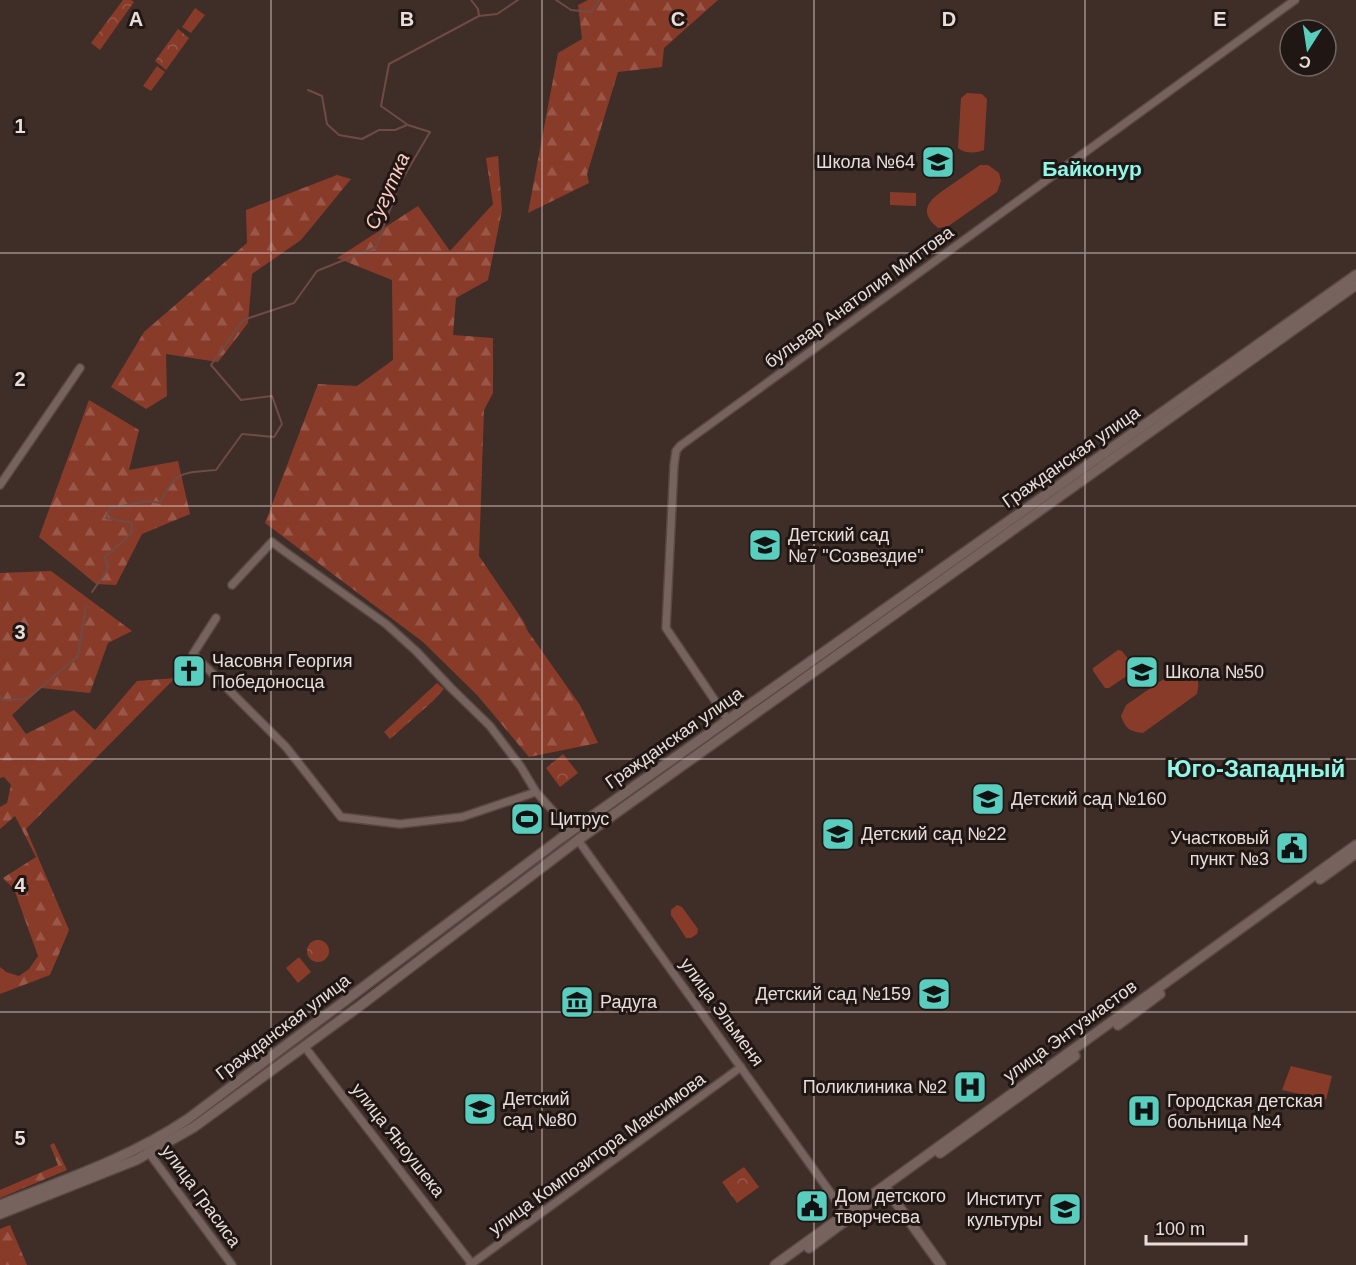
<svg xmlns="http://www.w3.org/2000/svg" width="1356" height="1265" font-family="Arial,sans-serif">
  <defs>
    <pattern id="forest-firs" width="22" height="20" patternUnits="userSpaceOnUse" patternTransform="scale(1.5)"><rect width="22" height="20" fill="#893b2a"/><path d="M5 1l3.5 6h-7zM16 11l3.5 6h-7z" fill="#9a5748"/></pattern>
    <pattern id="park-crowns" width="20" height="18" patternUnits="userSpaceOnUse" patternTransform="scale(1.5)"><rect width="20" height="18" fill="#893b2a"/><path d="M2 6a3 3 0 1 1 6 0M12 15a3 3 0 1 1 6 0" fill="none" stroke="#9a5748"/></pattern>
  </defs>
  <rect width="100%" height="100%" fill="#3f2d28"/>
  <g fill="#893b2a">
    <path d="M195 8 205 15 191 33 182 27Z"/>
    <path d="M157 66 165 72 151 91 143 86Z"/>
    <path d="M967 93 982 94 987 99 984 150C977 153 965 154 958 148L961 98Z"/>
    <path d="M980 165H988L999 173 1001 181 997 192 947 227 938 228C914 208 934 197 951 185 961 178 970 172 980 165Z"/>
    <path d="M890 192 916 193V206L890 205Z"/>
    <path d="M1118 650 1122 651 1134 667V671L1109 688H1105L1093 671V668Z"/>
    <path d="M1189 668C1198 676 1200 682 1197 694L1143 733C1130 732 1125 728 1121 716L1126 705 1178 669Z"/>
    <path d="M677 905 682 907 698 929 697 934 691 938H686L671 915V910Z"/>
    <path d="M299 957 311 972 298 983 286 968Z"/>
    <path d="M1291 1066 1332 1076 1326 1100 1282 1090Z"/>
  </g>
  <g fill="url(#forest-firs)">
    <path d="M588 0H718L664 48 662 67 618 72 587 174 589 183 528 213 558 53 582 39 578 5Z"/>
    <path d="M498 156 502 210 488 280 456 298 453 335 493 338V393L484 410 479 556 524 622 527 630 580 705 598 743 529 757 477 695 423 642 265 523 318 384 357 386 393 360 392 280 337 258 418 206 450 251 493 204 486 158Z"/>
    <path d="M337 175 351 179 301 240 252 274 248 323 218 362 166 354 167 396 146 409 111 387 144 332 247 243 246 210Z"/>
    <path d="M89 400 139 430 129 470 178 461 190 514 142 534 116 585 96 584 39 537Z"/>
    <path d="M51 571 132 631 108 643 90 693 41 688 12 715 26 734 74 710 95 730 137 681 175 678 26 829 69 930 50 975 0 994V967L6 972 19 976 29 969 38 956 14 889 3 878 36 857 15 816 0 829V807L7 803 11 785 4 777 0 778V573Z"/>
    <path d="M54 1143 67 1170 0 1198V1190L58 1165 50 1145Z"/>
    <path d="M10 1225 27 1265H0V1229Z"/>
  </g>
  <g fill="url(#park-crowns)">
    <path d="M123 0H131L134 2 100 50 91 43Z"/>
    <path d="M178 29 189 38 166 70 155 61Z"/>
    <path d="M437 683 444 689 433 701 390 739 384 732Z"/>
    <path d="M563 754 578 773 560 787 546 768Z"/>
    <circle cx="318" cy="951" r="11"/>
    <path d="M744 1167 759 1187 737 1203 722 1182Z"/>
  </g>
  <g fill="none" stroke-linecap="round" stroke-linejoin="round">
    <g stroke="#6e4b44" stroke-width="2">
      <path d="M471 0 478 9 479 16"/>
      <path d="M556 0 571 10 591 12 599 0"/>
      <path d="M308 90 322 96 327 124 339 135 362 139 379 130H395L407 125"/>
      <path d="M92 592 108 569 105 557 131 534 132 523 106 518 110 508 150 501 160 503C176 470 182 473 216 470L242 434 274 437 282 424 272 396 241 400 211 365 243 320 294 303 317 271 376 247 400 183 430 132 408 125 381 106 389 64 479 16 497 14 518 0"/>
      <path d="M0 697 3 700 27 699 78 656 86 606"/>
    </g>
    <g stroke="#584945" stroke-width="10">
      <g id="street">
        <path d="M0 485 80 368"/>
        <path d="M232 585 272 542 284 551 386 624 416 651 451 688 490 726 521 767 536 792 571 831"/>
        <path d="M216 618 193 654 286 747 341 817 400 824 462 817 536 792"/>
        <path d="M728 720 666 628 674 465 676 451 680 446 1295 0"/>
        <path d="M578 840 845 1213"/>
        <path d="M304 1046 472 1264"/>
        <path d="M149 1153 232 1265"/>
        <path d="M470 1265 741 1067"/>
      </g>
    </g>
    <g stroke="#584945" stroke-width="12">
      <g id="secondary">
        <path d="M1320 879 1355 854"/>
        <path d="M1118 1025 1160 994"/>
        <path d="M940 1153 1075 1056"/>
        <path d="M887 1190 941 1265"/>
        <path d="M0 1205C64 1180 130 1158 188 1119L560 839 1356 275"/>
        <path d="M0 1214 136 1160 194 1127 361 1005 578 840 1356 285"/>
        <path d="M809 1248 875 1199"/>
        <path d="M775 1265 1356 845"/>
      </g>
    </g>
    <use href="#street" stroke="#77635e" stroke-width="7"/>
    <use href="#secondary" stroke="#77635e" stroke-width="9"/>
  </g>
  <path fill="none" stroke="#e9ddda" stroke-width="1.5" stroke-opacity="0.55" d="M271 0V1265M542 0V1265M814 0V1265M1085 0V1265M0 253H1356M0 506H1356M0 759H1356M0 1012H1356"/>
  <defs>
    <g id="school-square" transform="scale(1.725)"><rect x="-9" y="-9" width="18" height="18" rx="4" fill="#59cebf" stroke="#201715"/><path d="M0-5L7-2L0 1L-7-2ZM-4 1L0 2.5L4 1V4Q0 6-4 4Z" fill="#111"/></g>
    <g id="church-square" transform="scale(1.725)"><rect x="-9" y="-9" width="18" height="18" rx="4" fill="#59cebf" stroke="#201715"/><path d="M-1.2-6h2.4v3.5h3.3v2.4h-3.3V6h-2.4V-.1h-3.3v-2.4h3.3Z" fill="#111"/></g>
    <g id="stadium-square" transform="scale(1.725)"><rect x="-9" y="-9" width="18" height="18" rx="4" fill="#59cebf" stroke="#201715"/><path d="M0-5a6.5 5 0 1 0 0 10a6.5 5 0 1 0 0-10ZM-3.5-1.8h7v3.6h-7Z" fill="#111"/></g>
    <g id="civic-square" transform="scale(1.725)"><rect x="-9" y="-9" width="18" height="18" rx="4" fill="#59cebf" stroke="#201715"/><path d="M-.6-6.5H3V-4.5H.6V-3L4-1V1h2V6H-6V1h2V-1L-.6-3ZM-1.2 2.5V6h2.4V2.5Z" fill="#111"/></g>
    <g id="museum-square" transform="scale(1.725)"><rect x="-9" y="-9" width="18" height="18" rx="4" fill="#59cebf" stroke="#201715"/><path d="M0-6L6-3V-2H-6V-3ZM-5-1h2V3h-2ZM-1-1h2V3h-2ZM3-1h2V3H3ZM-6 4H6V6H-6Z" fill="#111"/></g>
    <g id="hospital-square" transform="scale(1.725)"><rect x="-9" y="-9" width="18" height="18" rx="4" fill="#59cebf" stroke="#201715"/><path d="M-5-5h3v3.5h4V-5h3V5h-3V1.5h-4V5h-3Z" fill="#111"/></g>
    <g id="university-square" transform="scale(1.725)"><rect x="-9" y="-9" width="18" height="18" rx="4" fill="#59cebf" stroke="#201715"/><path d="M0-5L7-2L0 1L-7-2ZM-4 1L0 2.5L4 1V4Q0 6-4 4Z" fill="#111"/></g>
  </defs>
  <g fill-rule="evenodd">
    <use href="#school-square" x="938" y="162"/>
    <use href="#school-square" x="765" y="545"/>
    <use href="#church-square" x="189" y="671"/>
    <use href="#school-square" x="1142" y="672"/>
    <use href="#school-square" x="988" y="799"/>
    <use href="#stadium-square" x="527" y="819"/>
    <use href="#school-square" x="838" y="834"/>
    <use href="#civic-square" x="1292" y="848"/>
    <use href="#school-square" x="934" y="994"/>
    <use href="#museum-square" x="577" y="1002"/>
    <use href="#hospital-square" x="970" y="1087"/>
    <use href="#school-square" x="480" y="1109"/>
    <use href="#hospital-square" x="1144" y="1111"/>
    <use href="#civic-square" x="812" y="1206"/>
    <use href="#university-square" x="1065" y="1209"/>
  </g>
  <g text-anchor="middle" dominant-baseline="central" stroke-width="6" stroke-linejoin="round" paint-order="stroke">
    <g font-size="18" fill="#e9ddda" stroke="#201715" text-anchor="start">
      <text x="915" y="162" text-anchor="end">Школа №64</text>
      <text x="788" y="535">Детский сад<tspan x="788" dy="21">№7 "Созвездие"</tspan></text>
      <text x="212" y="661">Часовня Георгия<tspan x="212" dy="21">Победоносца</tspan></text>
      <text x="1165" y="672">Школа №50</text>
      <text x="1011" y="799">Детский сад №160</text>
      <text x="550" y="819">Цитрус</text>
      <text x="861" y="834">Детский сад №22</text>
      <text x="1269" y="838" text-anchor="end">Участковый<tspan x="1269" dy="21">пункт №3</tspan></text>
      <text x="911" y="994" text-anchor="end">Детский сад №159</text>
      <text x="600" y="1002">Радуга</text>
      <text x="947" y="1087" text-anchor="end">Поликлиника №2</text>
      <text x="503" y="1099">Детский<tspan x="503" dy="21">сад №80</tspan></text>
      <text x="1167" y="1101">Городская детская<tspan x="1167" dy="21">больница №4</tspan></text>
      <text x="835" y="1196">Дом детского<tspan x="835" dy="21">творчесва</tspan></text>
      <text x="1042" y="1199" text-anchor="end">Институт<tspan x="1042" dy="21">культуры</tspan></text>
    </g>
    <g font-size="18" fill="#e9ddda" stroke="#201715">
      <text transform="translate(859 297) rotate(-36)">бульвар Анатолия Миттова</text>
      <text transform="translate(1071 457) rotate(-35)">Гражданская улица</text>
      <text transform="translate(674 738) rotate(-35)">Гражданская улица</text>
      <text transform="translate(722 1012) rotate(54)">улица Эльменя</text>
      <text transform="translate(283 1027) rotate(-37)">Гражданская улица</text>
      <text transform="translate(1070 1031) rotate(-36)">улица Энтузиастов</text>
      <text transform="translate(398 1140) rotate(52)">улица Яноушека</text>
      <text transform="translate(597 1154) rotate(-36)">улица Композитора Максимова</text>
      <text transform="translate(201 1196) rotate(54)">улица Грасиса</text>
    </g>
    <g font-size="20" font-style="italic" fill="#ffccc0" stroke="#201715">
      <text transform="translate(387 191) rotate(-66)">Сугутка</text>
    </g>
    <g font-size="21" font-weight="bold" fill="#8ff7e8" stroke="#201715">
      <text x="1092" y="168">Байконур</text>
    </g>
    <g font-size="24" font-weight="bold" fill="#8ff7e8" stroke="#201715">
      <text x="1256" y="768">Юго-Западный</text>
    </g>
  </g>
  <g font-size="20" text-anchor="middle" font-weight="bold" fill="#e9ddda" stroke="#201715" stroke-width="6" stroke-linejoin="round" paint-order="stroke">
    <text x="136" y="26">A</text>
    <text x="407" y="26">B</text>
    <text x="678" y="26">C</text>
    <text x="949" y="26">D</text>
    <text x="1220" y="26">E</text>
    <text x="20" y="133">1</text>
    <text x="20" y="386">2</text>
    <text x="20" y="639">3</text>
    <text x="20" y="892">4</text>
    <text x="20" y="1145">5</text>
  </g>
  <g transform="translate(1308 48) rotate(192)"><circle r="28" fill="#201715" stroke="#706664" stroke-width="1.5"/>
  <path d="M0-4.5L10 22L0 15L-10 22Z" fill="#59cebf"/>
  <text y="-9" font-size="16" font-weight="bold" text-anchor="middle" fill="#e9ddda">С</text>
  </g>
  <path d="M1146 1235v9h100v-9" fill="none" stroke="#e9ddda" stroke-width="3"/>
  <text x="1155" y="1235" font-size="18" fill="#e9ddda" stroke="#201715" stroke-width="4.5" paint-order="stroke">100 m</text>
</svg>
